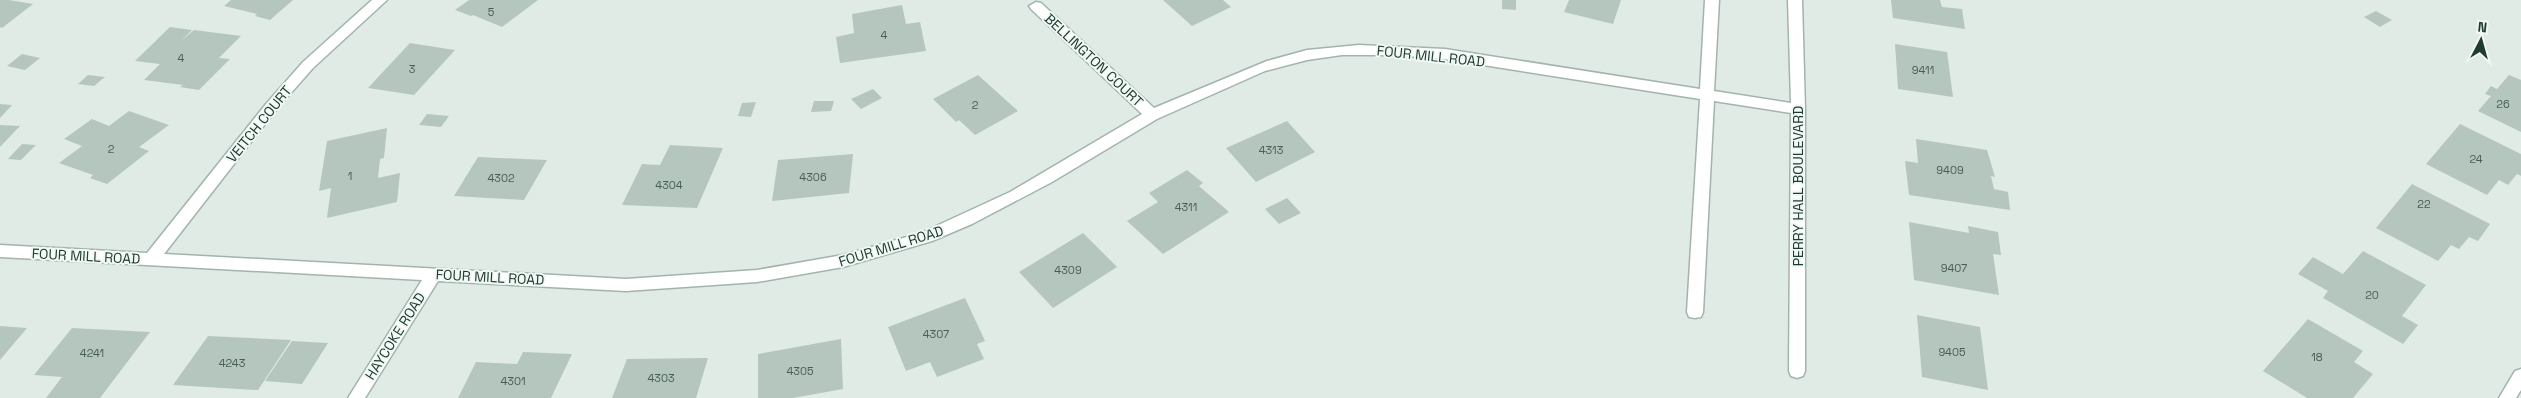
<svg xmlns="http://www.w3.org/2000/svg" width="2521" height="398" font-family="'Space Grotesk',sans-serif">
  <rect width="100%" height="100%" fill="#e0ebe6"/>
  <g fill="#b5c6bf">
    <path d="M0 0H9L33 4 2 28 0 27Z"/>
    <path d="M231 0H293L270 20 255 16 257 14 224 6Z"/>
    <path d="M469 0H538L502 27 473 15 471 16 455 10Z"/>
    <path d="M1163 0H1223L1231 7 1192 26Z"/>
    <path d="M1502 0H1516V10L1502 9Z"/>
    <path d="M1569 0H1621L1613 24 1564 12Z"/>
    <path d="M1891 0H1940L1942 7 1962 9 1965 29 1893 18Z"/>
    <path d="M902 5 906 24 920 22 926 51 840 63 836 37 854 33 852 14Z"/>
    <path d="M2376 11 2392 20 2380 27 2364 17Z"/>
    <path d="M170 27 192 30 181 41 194 30 241 36 219 58 230 59 199 90 180 87 183 85 144 80 160 64 135 61Z"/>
    <path d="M410 43 455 50 414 95 368 88Z"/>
    <path d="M1895 44 1947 52 1953 97 1898 89Z"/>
    <path d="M22 54 40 58 25 70 7 66Z"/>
    <path d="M88 75 105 77 94 86 78 84Z"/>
    <path d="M978 75 1018 111 975 135 959 120 956 122 933 99Z"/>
    <path d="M2509 75 2521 80V132L2478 111 2491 96 2485 94 2491 86 2497 89Z"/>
    <path d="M873 89 882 98 861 109 851 99Z"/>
    <path d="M814 101H834L831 111 811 112Z"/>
    <path d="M756 102 751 117 738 116 742 103Z"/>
    <path d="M0 104 12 105 0 118Z"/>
    <path d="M129 111 169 125 139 147 149 151 107 184 90 178 93 175 59 163 82 146 64 139 92 119 109 126Z"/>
    <path d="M427 114 449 116 441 127 419 125Z"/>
    <path d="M1287 121 1315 152 1256 182 1226 148Z"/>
    <path d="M2460 124 2521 154V176L2517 174 2508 185 2499 180 2487 195 2426 164Z"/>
    <path d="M0 125 20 126 0 147Z"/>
    <path d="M387 128 384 158 380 159 378 178 400 173 397 202 327 218 331 188 319 191 327 141Z"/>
    <path d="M1916 139 1987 150 1995 177 1991 176 1994 189 2008 192 2010 210 1909 195 1905 161 1918 163Z"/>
    <path d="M22 144 36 145 21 160 8 159Z"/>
    <path d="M670 145 723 148 697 208 622 205 642 164 660 165Z"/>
    <path d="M853 154 849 193 772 201 778 160Z"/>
    <path d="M478 157 547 160 524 200 454 196Z"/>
    <path d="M1187 170 1203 183 1199 186 1229 212 1163 254 1127 221 1158 202 1149 193Z"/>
    <path d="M2412 184 2490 224 2478 241 2469 237 2459 249 2451 245 2438 261 2376 228Z"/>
    <path d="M1287 198 1301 213 1279 224 1265 209Z"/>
    <path d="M1909 222 1969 233 1968 226 1998 232 2001 255 1993 254 1999 295 1914 280Z"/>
    <path d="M1083 233 1117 267 1053 308 1019 272Z"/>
    <path d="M2363 251 2426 285 2402 316 2418 325 2403 344 2323 298 2328 291 2298 274 2313 257 2343 274Z"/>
    <path d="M965 298 985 341 977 344 984 359 937 377 930 362 906 371 888 327Z"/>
    <path d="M1917 315 1980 327 1988 390 1922 377Z"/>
    <path d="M2308 319 2363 351 2354 362 2373 374 2353 398H2307L2263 371Z"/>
    <path d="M0 326 27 328 0 360Z"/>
    <path d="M72 328 150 332 100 398H46L62 377 34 375Z"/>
    <path d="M208 336 291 340 258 390 173 385Z"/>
    <path d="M841 339 843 389 793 398H758V354Z"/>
    <path d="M292 341 328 343 302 384 265 381Z"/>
    <path d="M523 352 572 354 551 398H458L476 362 517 364Z"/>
    <path d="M708 358 696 398H612L627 359Z"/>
  </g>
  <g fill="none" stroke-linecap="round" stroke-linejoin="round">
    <g stroke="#a3b3ad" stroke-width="3">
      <g id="street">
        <path d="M372 0H387L313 68 276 110 164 254 626 279 757 270 843 255 921 233 1010 192 1142 114 1031 9 1029 6 1036 2 1041 3 1154 108 1267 61 1307 50 1359 45 1445 49 1700 89 1705 0H1719L1714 91 1791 103 1788 0H1802L1805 109V371L1803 376 1797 378 1791 376 1789 371 1791 113 1714 101 1703 312 1701 317 1695 318 1689 317 1687 312 1700 99 1445 59 1393 55H1342L1307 60 1265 71 1157 119 1052 182 972 224 932 241 843 267 757 282 626 291 438 281 365 398H348L422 280 0 257V245L147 253 266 104 303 62Z"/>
        <path d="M2521 369V390L2516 398H2499L2515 371Z"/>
      </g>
    </g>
    <use href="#street" fill="#fff" fill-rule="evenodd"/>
  </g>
  <g text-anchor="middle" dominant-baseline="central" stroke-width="4" stroke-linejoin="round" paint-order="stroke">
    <g font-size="11" fill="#465e56">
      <text x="491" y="12">5</text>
      <text x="884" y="35">4</text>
      <text x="181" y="58">4</text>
      <text x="412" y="69">3</text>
      <text x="1923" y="70">9411</text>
      <text x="2503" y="104">26</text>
      <text x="975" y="105">2</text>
      <text x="111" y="149">2</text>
      <text x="1271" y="150">4313</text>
      <text x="2476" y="159">24</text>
      <text x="1950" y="170">9409</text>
      <text x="350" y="176">1</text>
      <text x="813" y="177">4306</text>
      <text x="501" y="178">4302</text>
      <text x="669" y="185">4304</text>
      <text x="2424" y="204">22</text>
      <text x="1186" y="207">4311</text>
      <text x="1954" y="268">9407</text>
      <text x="1068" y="270">4309</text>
      <text x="2372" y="295">20</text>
      <text x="936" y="334">4307</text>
      <text x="1952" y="352">9405</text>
      <text x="92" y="353">4241</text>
      <text x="2317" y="357">18</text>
      <text x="232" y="363">4243</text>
      <text x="800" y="371">4305</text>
      <text x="661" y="378">4303</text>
      <text x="513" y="381">4301</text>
    </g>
    <g font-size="14" fill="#213b33" stroke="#f0f8f4">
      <text transform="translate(1431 56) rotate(6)">FOUR MILL ROAD</text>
      <text transform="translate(1094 60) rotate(43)">BELLINGTON COURT</text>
      <text transform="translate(259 124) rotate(-51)">VEITCH COURT</text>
      <text transform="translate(1798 186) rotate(-90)">PERRY HALL BOULEVARD</text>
      <text transform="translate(891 246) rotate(-17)">FOUR MILL ROAD</text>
      <text transform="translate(86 256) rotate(3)">FOUR MILL ROAD</text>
      <text transform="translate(490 277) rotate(3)">FOUR MILL ROAD</text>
      <text transform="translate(395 336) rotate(-58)">HAYCOKE ROAD</text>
    </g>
  </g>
  <g transform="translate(2481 40) rotate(6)" stroke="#f0f8f4" stroke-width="4" paint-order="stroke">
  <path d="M0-4L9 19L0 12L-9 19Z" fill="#213b33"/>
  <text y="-8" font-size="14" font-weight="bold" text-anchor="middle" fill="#213b33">N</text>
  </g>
</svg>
